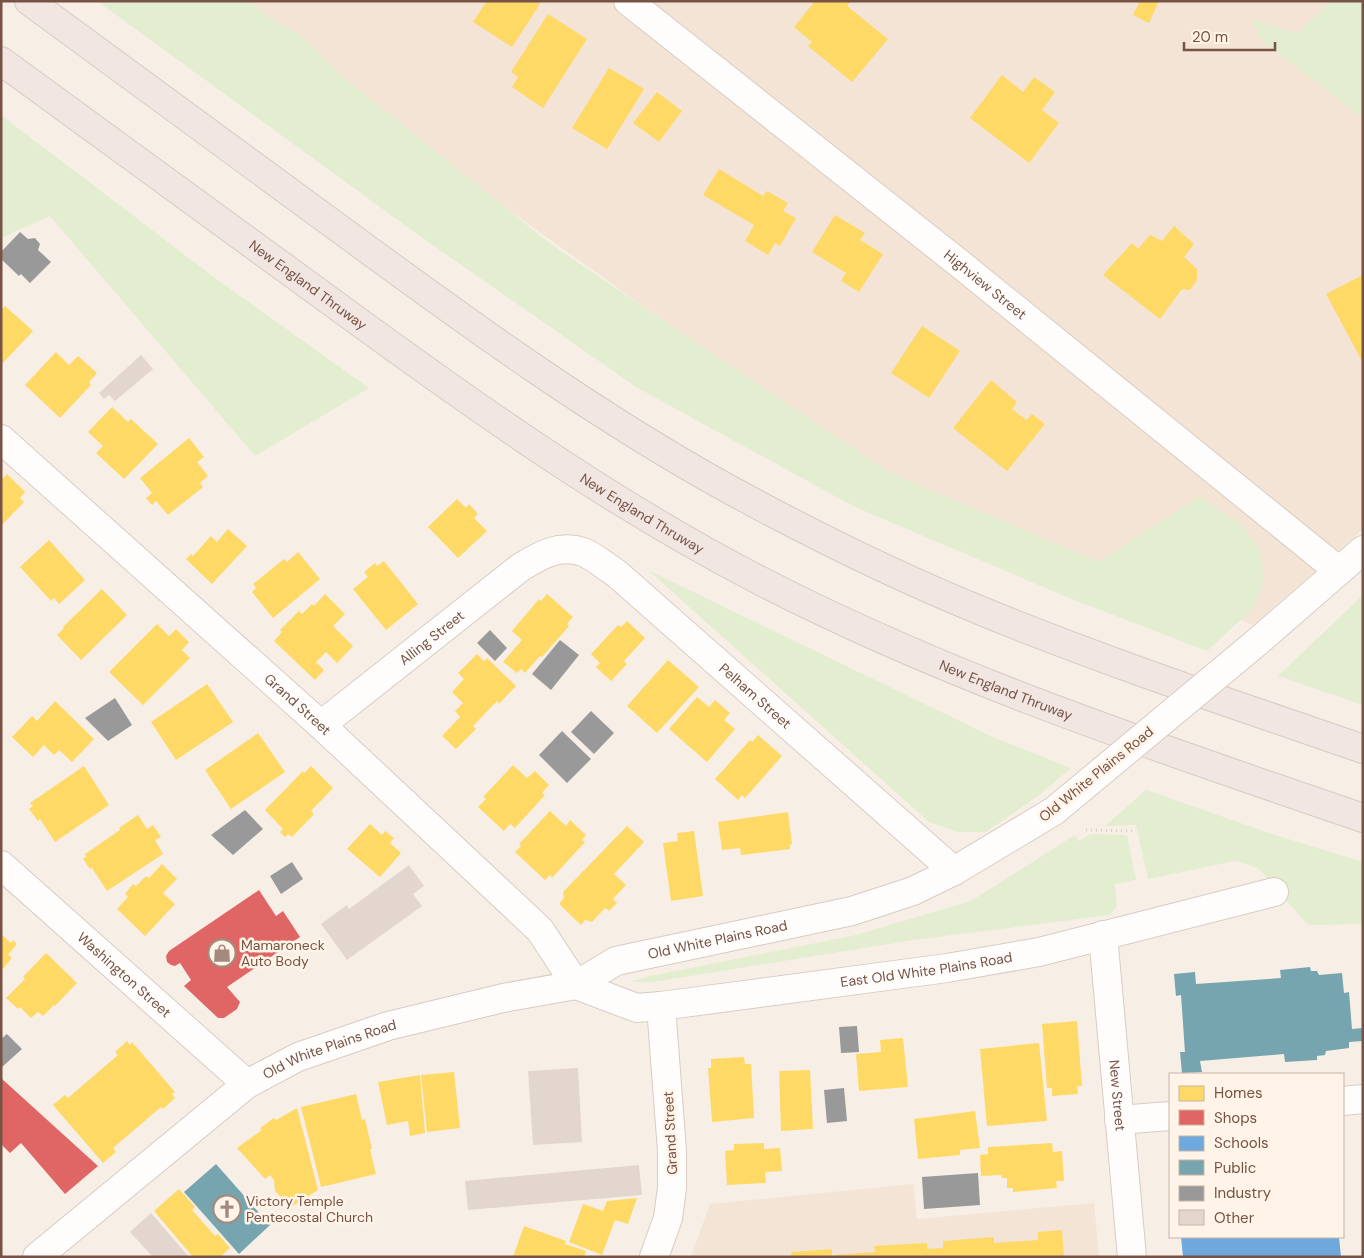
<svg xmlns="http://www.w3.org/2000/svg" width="1364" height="1258" font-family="'DM Sans',sans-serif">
  <rect width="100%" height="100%" fill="#f7efe6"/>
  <g fill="#f3e4d5">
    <path d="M217 1H1363V529L1253 625 890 483Z"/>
    <path d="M913 1184 917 1219 1094 1203 1099 1257H691L710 1204Z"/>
  </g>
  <g fill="#e3edcf">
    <path d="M97 1H249L271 19 302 36 343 77 552 245 890 473 1099 562 1200 496 1244 527 1262 555 1263 582 1252 609 1207 651 1069 598 853 506 636 387 417 234Z"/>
    <path d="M1331 1H1363V118L1262 41 1252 19 1297 34Z"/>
    <path d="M1 115 215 278 369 388 255 456 50 216 1 238Z"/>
    <path d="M648 570 995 738 1071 768 1038 796 986 832H958L929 822Z"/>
    <path d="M1363 595V705L1278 676Z"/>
    <path d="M1146 790 1272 834 1363 862V924L1308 925 1258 868 1235 861 1148 879 1136 825 1105 826Z"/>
    <path d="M1091 834 1127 835 1136 880 1115 884 1117 906 1110 915 913 940 653 982H630L650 976 856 935 971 901 1075 835 1079 841Z"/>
  </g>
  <g fill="#ffd966">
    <path d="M487 1H535L540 4 512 47 473 22Z"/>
    <path d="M815 1H851L847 6 888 39 852 82 808 46 812 42 794 27Z"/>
    <path d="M1140 1H1159L1149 23 1133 15Z"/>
    <path d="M548 14 587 39 543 108 512 87 518 77 511 72Z"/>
    <path d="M609 68 644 89 607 149 572 128Z"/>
    <path d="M1002 75 1023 92 1034 77 1055 92 1042 110 1059 123 1029 163 970 118Z"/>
    <path d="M657 92 682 111 659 142 633 123Z"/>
    <path d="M719 169 763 196 767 191 788 203 783 211 796 218 780 246 775 243 768 255 745 241 754 225 703 195Z"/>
    <path d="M835 215 865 233 860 240 883 254 859 292 841 281 846 273 812 252Z"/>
    <path d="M1174 226 1194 244 1184 257 1197 269V280L1190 290 1182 289 1160 319 1103 275 1132 243 1138 249 1150 235 1162 241Z"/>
    <path d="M1363 275V363L1326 294Z"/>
    <path d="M5 306 33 331 1 365V310Z"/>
    <path d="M922 326 960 351 929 398 891 373Z"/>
    <path d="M56 352 69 365 78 356 97 373 89 382 91 385 60 418 25 385Z"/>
    <path d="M991 380 1017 402 1012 409 1026 420 1032 414 1045 424 1007 471 953 428Z"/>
    <path d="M112 407 128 422 131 419 158 444 124 479 96 453 103 446 88 432Z"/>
    <path d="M189 438 204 457 197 462 208 476 200 483 203 487 168 515 156 501 152 505 146 498 152 493 140 478Z"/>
    <path d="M7 474 25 492 20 498 24 502 1 526V480Z"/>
    <path d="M457 499 466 508 469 504 478 514 474 518 487 531 458 558 428 527Z"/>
    <path d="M228 529 247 546 212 584 186 559 191 554 193 556 211 536 217 542Z"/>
    <path d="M49 540 85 580 59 604 54 598 51 601 20 567Z"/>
    <path d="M298 552 320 579 273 618 252 592 256 588 253 584 284 559 287 562Z"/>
    <path d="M384 561 418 604 386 630 353 589 368 577 364 572 375 563 377 566Z"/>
    <path d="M102 589 127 615 81 660 57 635 64 628 63 627Z"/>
    <path d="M325 594 345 614 333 626 353 646 337 663 326 652 316 662 324 670 315 680 274 641 282 632 280 630 299 611 302 614 312 604 314 606Z"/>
    <path d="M547 594 573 617 567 624 569 626 542 657 540 656 525 673 521 669 517 673 503 662 522 640 512 631 539 599 541 601Z"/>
    <path d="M627 621 645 638 624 661 627 664 611 681 596 667 600 663 591 654 618 625 621 627Z"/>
    <path d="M157 624 169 636 176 629 189 642 182 650 190 658 143 705 109 672Z"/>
    <path d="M477 654 484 661 487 658 516 686 499 704 497 701 473 726 476 729 456 749 442 736 460 717 455 711 463 703 452 692 464 679 458 673Z"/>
    <path d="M668 660 699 687 657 733 627 706Z"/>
    <path d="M207 684 233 722 176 760 151 722Z"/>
    <path d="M697 697 709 707 715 700 730 713 724 720 735 729 707 762 669 729Z"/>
    <path d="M55 701 94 739 72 762 59 750 54 755 44 745 33 757 12 737 32 716 37 721Z"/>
    <path d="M258 733 285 772 231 809 205 770Z"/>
    <path d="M758 735 782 756 745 798 742 795 738 800 715 779 750 740 752 742Z"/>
    <path d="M513 765 527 778 535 771 549 785 542 793 545 795 515 828 510 824 504 831 478 807 486 799 483 797Z"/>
    <path d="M84 766 109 805 55 842 40 819 38 821 29 809 33 806 30 803Z"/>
    <path d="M311 766 333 788 311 811 314 814 292 837 288 834 285 837 280 832 283 829 265 810 303 771 304 773Z"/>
    <path d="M550 811 566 826 570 820 586 835 582 840 585 842 552 878 550 875 545 880 515 852 521 846 519 844Z"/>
    <path d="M788 812 792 844 790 845V849L741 855 740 848 722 850 718 822Z"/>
    <path d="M138 815 147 829 153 825 161 837 155 840 163 854 107 891 92 868 90 869 83 859 86 857 85 854 120 830 119 828Z"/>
    <path d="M370 824 382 835 385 831 394 838 390 843 401 853 380 877 347 849Z"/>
    <path d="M627 826 644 842 614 874 626 885 613 899 617 903 609 911 605 908 592 922 585 920 581 925 559 904 564 898 563 892Z"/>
    <path d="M694 831 703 896 671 901 663 843 678 841 677 833Z"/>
    <path d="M162 864 177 879 163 893 175 904 145 936 117 909 128 897 125 894 133 884 136 886 146 876 149 878Z"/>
    <path d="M1 934 11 943 13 940 17 944 8 955 12 958 1 971Z"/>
    <path d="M46 953 77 983 55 1006 54 1005 43 1016 38 1012 31 1018 20 1007 18 1009 6 998 25 979 23 977Z"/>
    <path d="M1077 1021 1082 1086H1077L1078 1094 1052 1096V1088H1047L1042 1024Z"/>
    <path d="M903 1038 908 1087 859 1091 856 1054 881 1052 880 1040Z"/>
    <path d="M127 1041 130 1045 132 1042 175 1092 172 1094 175 1098 163 1109 161 1107 113 1148 116 1152 103 1163 53 1105 65 1095 68 1098 118 1055 115 1052Z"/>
    <path d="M1039 1043 1047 1121 987 1126 980 1049Z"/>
    <path d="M744 1057 745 1064H751L754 1118 712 1122 708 1068H711V1059Z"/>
    <path d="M810 1070 813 1129 781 1131 779 1071Z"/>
    <path d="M454 1072 460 1128 427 1132 421 1075Z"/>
    <path d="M420 1075 425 1133 410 1136 408 1121 387 1125 378 1082Z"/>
    <path d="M356 1094 362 1120 365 1119 372 1149H370L376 1174 321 1187 301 1107Z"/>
    <path d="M297 1108 318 1190 291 1207 275 1191 274 1180 270 1175 265 1179 237 1148 262 1130 260 1128 274 1118 276 1120Z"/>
    <path d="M975 1111 980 1148 960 1150V1155L918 1159 914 1119Z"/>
    <path d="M764 1143V1149L780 1148 782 1171 765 1172 766 1183 727 1185 725 1151 734 1150V1144Z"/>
    <path d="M1052 1143 1053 1152 1062 1151 1064 1181H1056L1057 1188 1013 1192V1188H1007V1178H1002L1001 1175 981 1176 980 1155 988 1154V1147Z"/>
    <path d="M179 1189 195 1207 192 1210 215 1236 218 1234 230 1248 220 1257H193L154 1211Z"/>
    <path d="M637 1198 628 1224 615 1220 602 1255 569 1242 583 1204 603 1211 607 1201Z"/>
    <path d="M524 1226 566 1241 565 1244 586 1251 584 1257H513Z"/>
    <path d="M1062 1230 1064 1257H836V1255L875 1252 874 1246 927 1243V1249L943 1248V1241L994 1237V1243L1038 1240V1232Z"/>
    <path d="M832 1249V1257H792L791 1252Z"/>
  </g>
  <g fill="#e06666">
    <path d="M259 890 276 916 283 911 300 937 227 987 240 1002 237 1009 224 1018H218L184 986 191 980 180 963 175 966 171 965 167 962 166 956 169 951Z"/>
    <path d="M1 1078 98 1166 65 1194 21 1143 10 1153 1 1144Z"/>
  </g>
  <path fill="#6fa8dc" d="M1181 1237H1339L1341 1257H1183Z"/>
  <g fill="#76a5af">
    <path d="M1310 967 1311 971H1317L1319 975 1342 973 1344 993 1349 992 1352 1029 1363 1028V1041L1349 1042V1048L1326 1051 1325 1055 1317 1056V1060L1285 1062 1284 1054 1200 1061 1202 1072 1182 1073 1180 1052H1185L1181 995 1176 996 1174 974 1195 972 1196 984 1281 978 1280 970Z"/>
    <path d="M216 1164 270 1225 239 1254 184 1192Z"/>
  </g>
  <g fill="#999">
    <path d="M20 232 28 239 35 238 40 244 38 250 51 262 30 283 21 274 19 276 1 259V252Z"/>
    <path d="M490 630 507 648 495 661 477 643Z"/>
    <path d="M560 640 579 655 551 690 532 674Z"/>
    <path d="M115 698 132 725 108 741 85 718Z"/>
    <path d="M591 711 614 733 594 754 571 732Z"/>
    <path d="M562 731 591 759 567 783 539 755Z"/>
    <path d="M245 810 263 829 233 855 211 835Z"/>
    <path d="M292 862 303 879 281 894 270 876Z"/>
    <path d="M857 1026 859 1052 841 1053 839 1027Z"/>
    <path d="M7 1034 22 1049 1 1068V1039Z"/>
    <path d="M844 1088 847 1121 827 1123 824 1090Z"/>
    <path d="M978 1173 980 1205 924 1209 922 1177Z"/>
  </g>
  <g fill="#e3d6ce">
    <path d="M141 355 153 369 115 401 109 395 104 399 99 393Z"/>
    <path d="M409 865 424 886 413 894 422 906 347 960 321 924 347 905 349 909Z"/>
    <path d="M578 1068 582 1142 533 1145 528 1071Z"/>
    <path d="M639 1165 642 1195 468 1210 465 1181Z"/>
    <path d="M151 1213 189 1257H153L130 1232Z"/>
  </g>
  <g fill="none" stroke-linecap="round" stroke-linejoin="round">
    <g stroke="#d8ccc4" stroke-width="30">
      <g id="street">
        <path id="s1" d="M628 1 960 264 1339 571"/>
        <path id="s2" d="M1 439 321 725 540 930 576 985 637 1008 661 1006 947 968 1039 952 1274 892"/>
        <path id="s3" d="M321 725 521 567C541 555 559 544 583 552 594 556 606 567 616 573L954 871"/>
        <path id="s4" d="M1 865 247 1084"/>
        <path id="s5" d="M1103 935 1132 1257"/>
        <path d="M1343 1101 1363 1099"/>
        <path d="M1119 1120 1170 1116"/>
        <path d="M654 1257 668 1218 672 1188V1151L661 1006"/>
      </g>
    </g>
    <g stroke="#d7cbc3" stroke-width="30">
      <g id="secondary">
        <path d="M1256 643 1363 550"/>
        <path id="s6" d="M37 1257 247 1084 298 1057 388 1026 503 998 576 985 616 961 852 911 913 891 954 871 1054 811"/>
      </g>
    </g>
    <g stroke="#d6cac3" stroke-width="30">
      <g id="highway">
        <path d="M29 1C135 79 241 157 348 235 472 326 597 417 734 492 815 536 898 577 984 612 1109 663 1236 705 1363 749"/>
        <path id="s7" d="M1 61C109 140 218 219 326 298 464 399 603 499 755 578 949 679 1156 747 1363 818"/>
      </g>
    </g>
    <path stroke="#dacfca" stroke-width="3" stroke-dasharray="1 4" stroke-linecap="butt" d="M1086 830 1133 831"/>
    <use href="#street" stroke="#fefdfb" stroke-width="28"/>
    <use href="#secondary" stroke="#fefdfb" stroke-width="28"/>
    <use href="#highway" stroke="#f1e6e2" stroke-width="28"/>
    <g stroke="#d7cbc3" stroke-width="30" stroke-linecap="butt">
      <path id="secondary-bridge" d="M1054 811 1256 643"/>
    </g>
    <use href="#secondary-bridge" stroke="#fefdfb" stroke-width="28"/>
  </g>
  <defs>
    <g id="shop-ring" transform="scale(1.4375)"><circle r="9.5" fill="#fff4e7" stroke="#a38a7d" stroke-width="1.5"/><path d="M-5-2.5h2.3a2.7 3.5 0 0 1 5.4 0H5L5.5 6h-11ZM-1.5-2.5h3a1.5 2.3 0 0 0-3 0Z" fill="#a38a7d"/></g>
    <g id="church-ring" transform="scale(1.4375)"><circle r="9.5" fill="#fff4e7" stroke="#a38a7d" stroke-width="1.5"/><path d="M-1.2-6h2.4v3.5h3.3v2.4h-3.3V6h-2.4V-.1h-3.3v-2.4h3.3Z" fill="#a38a7d"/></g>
  </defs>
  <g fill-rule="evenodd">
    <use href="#shop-ring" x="222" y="953"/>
    <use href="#church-ring" x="227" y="1209"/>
  </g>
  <g text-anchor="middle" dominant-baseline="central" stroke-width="5" stroke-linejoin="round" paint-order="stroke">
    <g font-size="14" fill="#765345" stroke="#fff4e7">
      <text stroke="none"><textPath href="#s7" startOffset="380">New England Thruway</textPath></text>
      <text stroke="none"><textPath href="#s1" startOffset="456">Highview Street</textPath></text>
      <text stroke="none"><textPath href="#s7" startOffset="785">New England Thruway</textPath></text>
      <text stroke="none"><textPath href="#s3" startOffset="141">Alling Street</textPath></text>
      <text stroke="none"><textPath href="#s7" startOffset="1190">New England Thruway</textPath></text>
      <text stroke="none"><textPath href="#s3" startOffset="546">Pelham Street</textPath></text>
      <text stroke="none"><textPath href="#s2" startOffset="398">Grand Street</textPath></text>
      <text transform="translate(1096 774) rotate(-39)">Old White Plains Road</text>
      <text stroke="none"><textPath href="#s6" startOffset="768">Old White Plains Road</textPath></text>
      <text stroke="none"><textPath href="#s2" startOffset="1152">East Old White Plains Road</textPath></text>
      <text stroke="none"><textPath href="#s4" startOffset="165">Washington Street</textPath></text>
      <text stroke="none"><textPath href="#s6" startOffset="362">Old White Plains Road</textPath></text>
      <text stroke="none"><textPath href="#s5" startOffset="161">New Street</textPath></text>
      <text transform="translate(670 1133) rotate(-93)">Grand Street</text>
    </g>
    <g font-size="14" fill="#765345" stroke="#fff4e7" text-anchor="start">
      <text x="241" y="945">Mamaroneck<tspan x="241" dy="16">Auto Body</tspan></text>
      <text x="246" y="1201">Victory Temple<tspan x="246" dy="16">Pentecostal Church</tspan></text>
    </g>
  </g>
  <rect width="1364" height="1258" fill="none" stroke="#765345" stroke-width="5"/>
  <rect x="1169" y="1073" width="175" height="165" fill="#fff4e7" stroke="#c8b4a6"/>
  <rect x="1179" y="1086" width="25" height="15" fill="#ffd966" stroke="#c8b4a6"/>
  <text x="1214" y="1098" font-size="15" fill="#765345">Homes</text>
  <rect x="1179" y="1110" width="25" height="15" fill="#e06666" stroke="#c8b4a6"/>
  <text x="1214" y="1123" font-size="15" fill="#765345">Shops</text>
  <rect x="1179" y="1136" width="25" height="15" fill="#6fa8dc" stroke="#c8b4a6"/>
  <text x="1214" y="1148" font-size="15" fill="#765345">Schools</text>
  <rect x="1179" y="1160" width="25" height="15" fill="#76a5af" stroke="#c8b4a6"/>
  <text x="1214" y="1173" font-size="15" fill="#765345">Public</text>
  <rect x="1179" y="1186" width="25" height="15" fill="#999999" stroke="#c8b4a6"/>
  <text x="1214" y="1198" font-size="15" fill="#765345">Industry</text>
  <rect x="1179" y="1210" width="25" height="15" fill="#e3d6ce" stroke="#c8b4a6"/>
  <text x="1214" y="1223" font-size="15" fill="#765345">Other</text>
  <path d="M1184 42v8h91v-8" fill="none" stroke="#765345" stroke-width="2.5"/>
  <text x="1192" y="42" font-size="15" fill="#765345" stroke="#fff4e7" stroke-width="4" paint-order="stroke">20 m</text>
</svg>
